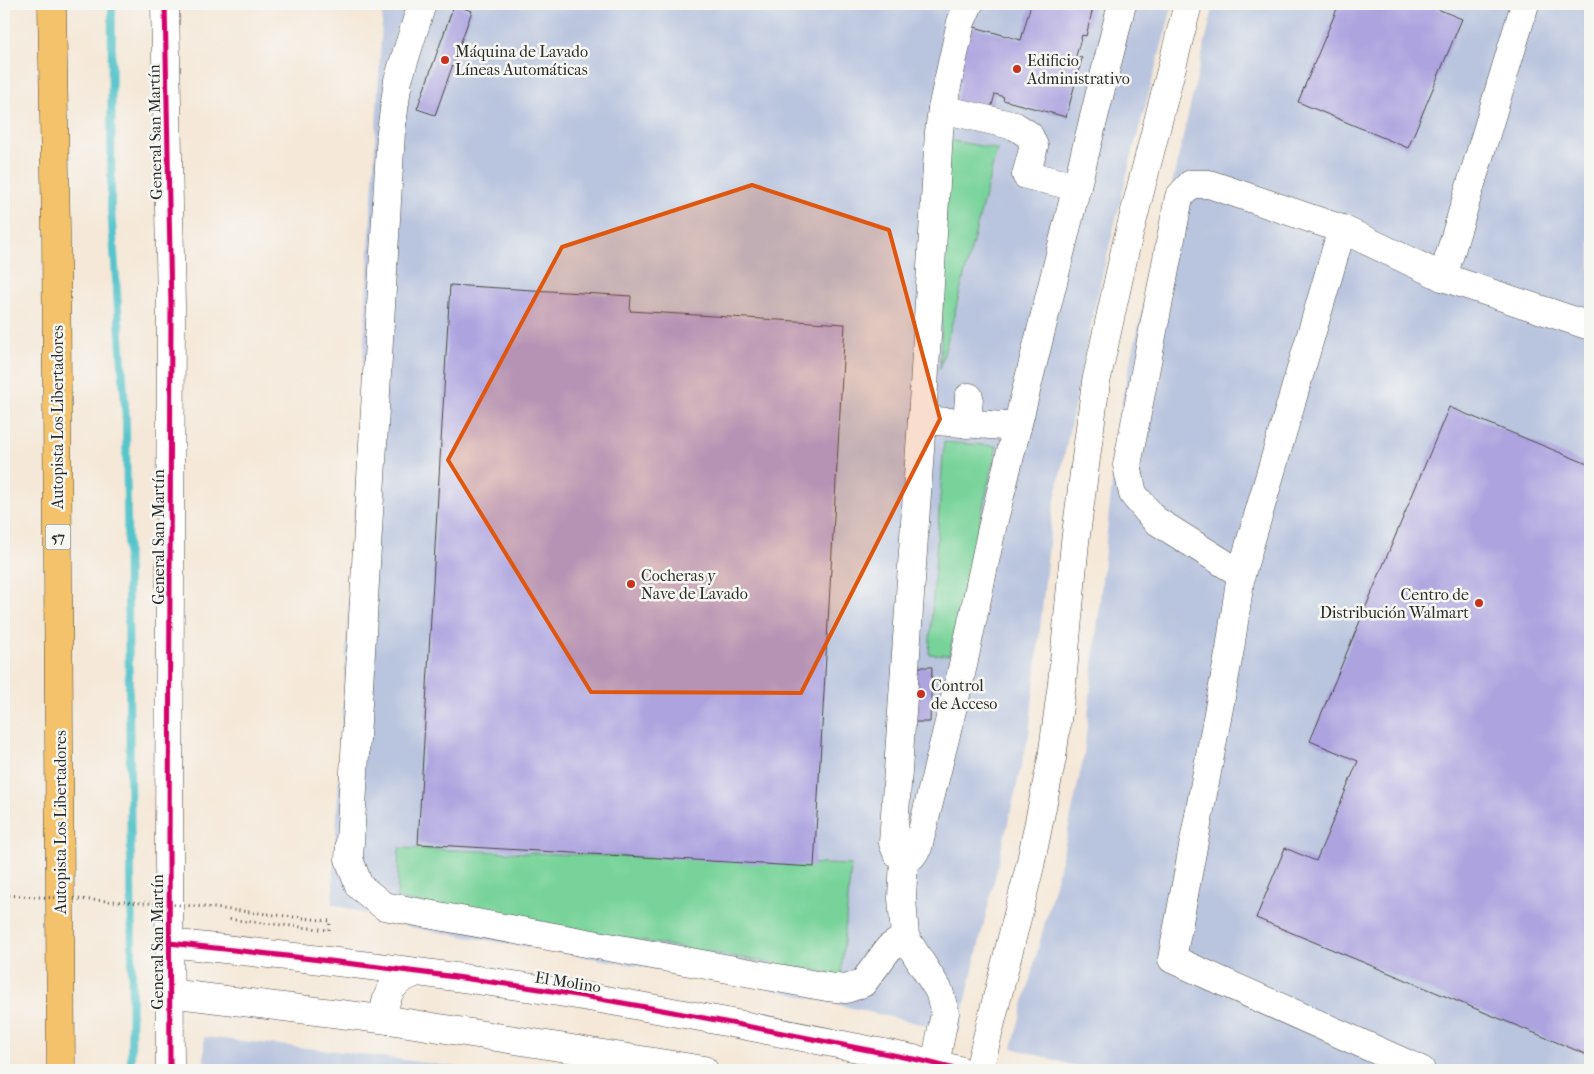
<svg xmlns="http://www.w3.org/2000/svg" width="1594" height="1074" font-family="'IM FELL French Canon',serif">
  <rect width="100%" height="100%" fill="#f6f6f2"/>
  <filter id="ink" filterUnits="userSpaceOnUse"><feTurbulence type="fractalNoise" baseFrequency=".02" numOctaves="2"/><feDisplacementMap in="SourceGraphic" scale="10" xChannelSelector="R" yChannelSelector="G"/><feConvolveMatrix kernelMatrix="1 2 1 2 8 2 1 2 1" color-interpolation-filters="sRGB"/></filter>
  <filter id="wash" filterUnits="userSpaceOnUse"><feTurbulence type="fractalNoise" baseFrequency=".0096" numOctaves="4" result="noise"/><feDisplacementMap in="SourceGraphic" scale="20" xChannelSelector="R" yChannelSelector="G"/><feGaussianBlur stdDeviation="1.12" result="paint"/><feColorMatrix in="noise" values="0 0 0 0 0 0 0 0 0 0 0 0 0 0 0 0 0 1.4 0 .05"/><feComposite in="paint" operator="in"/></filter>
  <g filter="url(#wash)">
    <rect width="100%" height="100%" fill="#f5e8d8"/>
    <g fill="#b9c5de">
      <path d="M383 4H1173L1130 162 1096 301 1052 515 1029 734 958 1033 767 988 414 928 332 904Z"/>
      <path d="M1214 4H1590V1070H1090L1012 1048 1064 849 1084 755 1115 453 1122 398Z"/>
      <path d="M204 1037 344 1052 478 1070H204Z"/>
    </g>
    <g fill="#78d39a" stroke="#527f62">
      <path d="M948 140 997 149 940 369Z"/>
      <path d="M944 442 997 446 949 655 929 654Z"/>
      <path d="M399 848 851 865 841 975 397 899Z"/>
    </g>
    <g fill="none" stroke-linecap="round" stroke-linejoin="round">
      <path stroke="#56c4cb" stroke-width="8" d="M112 4 111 209 126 421 132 958 131 1070"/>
    </g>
    <g id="blocks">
      <g fill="#aca3df">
        <path d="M1031 4H1094L1086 36 1082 35 1076 56 1082 58 1066 117 1003 100 1004 97 995 94 989 116 955 107 962 82 952 80 967 25 1021 40Z"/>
        <path d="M1339 4H1425L1462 19 1408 148 1298 102Z"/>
        <path d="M454 5 472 11 435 115 417 109Z"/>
        <path d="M450 285 631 296 630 311 845 324 814 867 418 844Z"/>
        <path d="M1449 407 1590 465V1056L1256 918 1285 848 1316 861 1358 761 1310 741Z"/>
        <path d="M913 667H932L930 722H910Z"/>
      </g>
    </g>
  </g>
  <g filter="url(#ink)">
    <use href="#blocks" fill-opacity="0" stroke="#494745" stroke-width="1"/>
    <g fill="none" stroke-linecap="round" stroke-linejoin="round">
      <g stroke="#494745" stroke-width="29">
        <g id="minor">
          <path d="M165 4 171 306 169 849 170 1070"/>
          <path d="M422 4 398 80 391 132 349 859 359 886 384 906 827 987 846 989 863 983 889 948 905 937"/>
          <path d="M942 109 1015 126 1029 135 1034 146 1026 175 1077 187"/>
          <path d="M1443 277 1525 4"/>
          <path d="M922 420 1017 427"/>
          <path d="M967 424 969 397"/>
          <path d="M1241 574 1155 520 1133 494 1127 465 1179 197 1191 184H1209L1342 229"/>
          <path d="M904 859 912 856 918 847 961 674 992 528 1122 4"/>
          <path d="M904 859 897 853 893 843 922 420 939 132 942 109 961 22 969 4"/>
          <path d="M904 859 902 898 905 937 939 991 945 1013 934 1070"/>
          <path d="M169 943C291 956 412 970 533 988 662 1008 791 1035 919 1060L959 1070"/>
          <path d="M169 993 389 1020 704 1070"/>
          <path d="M389 1020C380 1007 389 987 402 979 406 976 411 975 416 972"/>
          <path d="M979 1070 1030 866 1052 758 1062 683 1075 542 1096 382 1125 250 1188 4"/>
          <path d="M1421 1070 1172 959 1230 649 1241 574 1342 229 1443 277 1590 326"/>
        </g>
      </g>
      <g stroke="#494745" stroke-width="29">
        <path id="highway" d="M52 4 56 230 61 1070"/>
      </g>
      <use href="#minor" stroke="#fff" stroke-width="28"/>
      <use href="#highway" stroke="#f3c26a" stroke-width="28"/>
      <path stroke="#494745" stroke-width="3" stroke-dasharray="1 4" stroke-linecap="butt" d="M4 895 196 906 330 921 329 930 226 919"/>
      <g stroke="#f6f6f2" stroke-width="8">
        <g id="cycleway">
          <path d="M165 4 171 306 169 849 170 1070"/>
          <path d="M169 943C291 956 412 970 533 988 662 1008 791 1035 919 1060L959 1070"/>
        </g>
      </g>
      <use href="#cycleway" stroke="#d6006c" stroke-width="5"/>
    </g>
  </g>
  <path fill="#df570e" fill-opacity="0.2" stroke="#df570e" stroke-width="4" stroke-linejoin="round" d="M752 185 889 230 940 419 801 693 591 692 448 460 562 247Z"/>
  <g fill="#c8321e" stroke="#f6f6f2" stroke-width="2">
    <circle cx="445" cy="60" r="5"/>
    <circle cx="1017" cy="69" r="5"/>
    <circle cx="631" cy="584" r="5"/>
    <circle cx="1479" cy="603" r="5"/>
    <circle cx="921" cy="694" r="5"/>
  </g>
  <g text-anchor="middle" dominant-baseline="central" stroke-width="5" stroke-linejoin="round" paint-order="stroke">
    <rect fill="#f6f6f2" stroke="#686867" stroke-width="1" x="45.5" y="524.5" width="25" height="25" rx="4"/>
    <g font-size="15" font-weight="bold" fill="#2b2b2b">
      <text x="58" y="537">57</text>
    </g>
    <g font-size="16" fill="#2b2b2b" stroke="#f6f6f2" text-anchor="start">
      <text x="455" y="51">Máquina de Lavado<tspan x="455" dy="18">Líneas Automáticas</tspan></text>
      <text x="1027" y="60">Edificio<tspan x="1027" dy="18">Administrativo</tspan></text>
      <text x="641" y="575">Cocheras y<tspan x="641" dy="18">Nave de Lavado</tspan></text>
      <text x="1469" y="594" text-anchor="end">Centro de<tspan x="1469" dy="18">Distribución Walmart</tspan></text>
      <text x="931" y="685">Control<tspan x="931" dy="18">de Acceso</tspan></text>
    </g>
    <g font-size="16" fill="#2b2b2b" stroke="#f6f6f2">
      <text transform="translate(155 132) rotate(-91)">General San Martín</text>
      <text transform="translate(57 417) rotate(-90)">Autopista Los Libertadores</text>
      <text transform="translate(158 537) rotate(-90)">General San Martín</text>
      <text transform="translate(60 822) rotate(-90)">Autopista Los Libertadores</text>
      <text transform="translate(157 942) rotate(-90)">General San Martín</text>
      <text transform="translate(568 982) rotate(9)">El Molino</text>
    </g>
  </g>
  <rect width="1594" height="1074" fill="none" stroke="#f6f6f2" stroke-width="20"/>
</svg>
